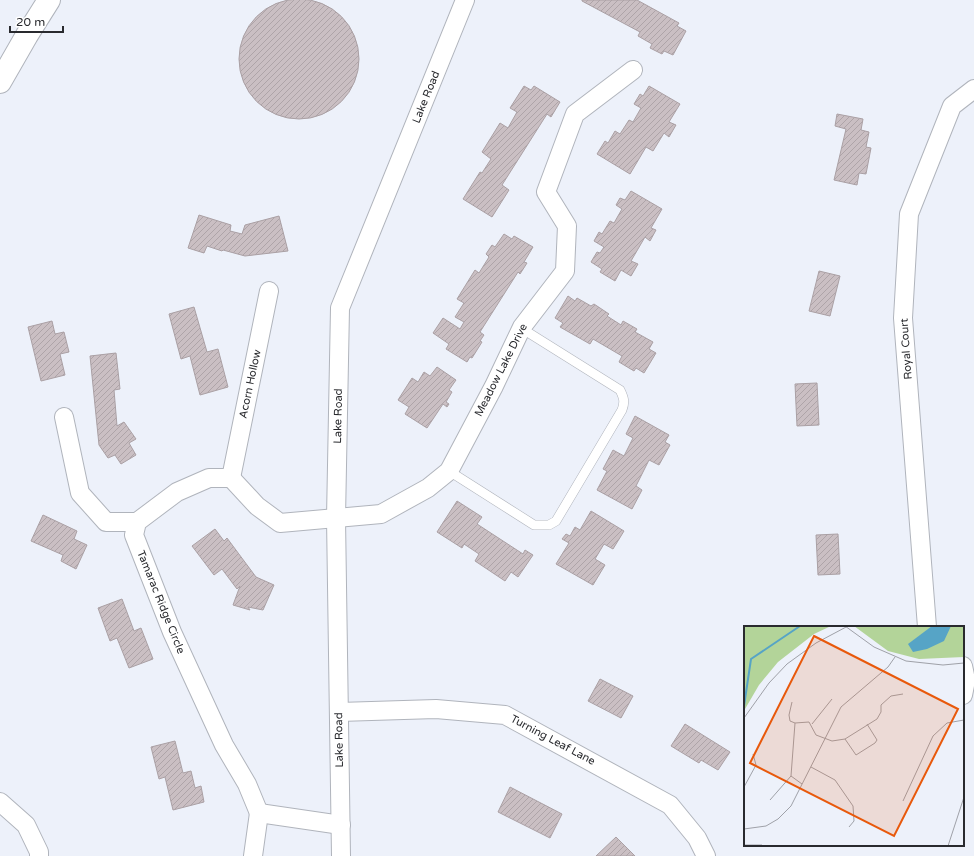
<svg xmlns="http://www.w3.org/2000/svg" width="974" height="856" font-family="'Varela Round',sans-serif">
  <defs>
    <pattern id="building-hatch" width="6" height="6" patternUnits="userSpaceOnUse"><rect width="6" height="6" fill="#cabfc3"/><path d="M-1 1l2-2M0 6l6-6M5 7l2-2" fill="none" stroke="#aea4a8"/></pattern>
  </defs>
  <rect width="100%" height="100%" fill="#edf1fa"/>
  <g fill="url(#building-hatch)" stroke="#aaa0a4">
    <circle cx="299" cy="59" r="60"/>
    <path d="M582 0H637L679 23 677 26 686 31 673 55 664 51 662 54 650 48 652 44 638 36 640 32 582 1Z"/>
    <path d="M524 86 531 90 534 86 560 102 551 117 547 114 502 185 509 190 492 217 463 199 480 172 482 173 491 159 482 152 500 123 508 128 517 112 510 108Z"/>
    <path d="M649 86 680 104 669 122 676 125 669 137 664 133 653 151 646 147 630 174 597 154 605 141 608 143 615 131 620 134 629 120 633 122 641 108 634 104 640 94 643 96Z"/>
    <path d="M837 114 863 119 861 130 869 132 866 147 871 148 866 174 859 173 857 185 834 180 846 129 835 126Z"/>
    <path d="M631 191 662 209 651 228 656 230 650 241 645 237 631 261 638 264 631 276 621 270 615 281 600 272 602 269 591 262 597 252 600 253 604 247 594 241 599 232 602 234 610 221 614 223 622 209 616 205 620 198 625 200Z"/>
    <path d="M199 215 231 225 230 231 242 234 245 225 279 216 288 251 245 256 223 250 222 251 207 246 204 253 188 248Z"/>
    <path d="M504 234 512 239 514 236 533 247 524 262 527 263 520 274 518 272 480 332 484 335 480 341 482 342 472 358 470 357 467 362 446 349 449 344 433 333 443 318 460 329 464 322 455 317 464 303 457 299 475 270 479 273 489 257 486 254 492 245 495 247Z"/>
    <path d="M819 271 840 276 830 316 809 311Z"/>
    <path d="M568 296 575 301 577 298 591 306 594 304 609 314 607 316 621 325 623 321 637 329 635 332 653 342 649 349 656 353 644 373 636 368 634 371 619 362 622 356 593 339 590 344 560 327 563 323 555 318Z"/>
    <path d="M194 307 207 352 218 349 228 387 200 395 190 356 181 359 169 314Z"/>
    <path d="M52 321 55 334 64 332 69 352 60 354 65 375 41 381 28 327Z"/>
    <path d="M116 353 120 389 114 390 117 426 124 422 136 439 129 443 136 455 121 464 115 455 108 458 99 445 90 356Z"/>
    <path d="M437 367 456 380 449 390 452 392 446 402 449 404 447 407 443 404 427 428 405 414 409 407 398 400 412 378 418 382 424 372 430 376Z"/>
    <path d="M817 383 819 425 797 426 795 384Z"/>
    <path d="M635 416 669 435 665 442 670 445 659 465 649 460 636 486 642 490 632 509 597 490 607 471 603 469 613 450 624 456 633 438 626 434Z"/>
    <path d="M457 501 482 517 477 524 523 554 525 550 533 555 518 577 511 572 505 581 475 561 479 554 464 544 462 548 437 532Z"/>
    <path d="M591 511 624 531 613 549 604 544 595 559 605 565 593 585 556 564 569 543 562 539 566 534 570 536 575 527 580 530Z"/>
    <path d="M43 515 77 531 74 539 87 545 76 569 61 561 63 555 31 541Z"/>
    <path d="M215 529 224 541 227 538 256 577 274 585 263 610 248 607 250 610 233 605 240 586 237 589 222 569 214 575 192 546Z"/>
    <path d="M838 534 840 574 818 575 816 535Z"/>
    <path d="M122 599 134 631 141 628 153 659 129 668 117 638 110 641 98 608Z"/>
    <path d="M600 679 633 696 621 718 588 701Z"/>
    <path d="M685 724 730 752 718 770 701 760 699 763 671 746Z"/>
    <path d="M175 741 183 773 191 771 195 788 201 786 204 802 173 810 165 777 159 779 151 747Z"/>
    <path d="M510 787 562 814 550 838 498 812Z"/>
    <path d="M616 837 635 856H596Z"/>
  </g>
  <g fill="none" stroke-linecap="round" stroke-linejoin="round">
    <g stroke="#b0b4bc" stroke-width="10">
      <path id="service" d="M449 471 534 525H549L556 521 622 410C625 402 624 398 620 390L521 328"/>
    </g>
    <g stroke="#b0b4bc" stroke-width="20">
      <g id="minor">
        <path d="M64 417 80 493 106 522H137"/>
        <path d="M231 478 269 291"/>
        <path d="M927 627 903 318 909 214 952 106 974 89"/>
        <path d="M963 666 966 680 963 695"/>
        <path d="M339 712 436 709 505 715 670 805 697 838 706 856"/>
        <path d="M0 802 26 825 39 852V856"/>
        <path d="M259 813 247 784 224 745 172 632 134 535 137 522 177 492 209 478H231L257 506 280 523 381 514 428 488 449 471 494 386 522 327 565 271 567 226 546 192 575 114 633 70"/>
        <path d="M259 813 341 825"/>
        <path d="M253 856 259 813"/>
        <path d="M341 856 336 518 340 308 465 0"/>
      </g>
    </g>
    <g stroke="#b0b4bc" stroke-width="24">
      <path id="secondary" d="M0 82 27 35 49 0"/>
    </g>
    <use href="#service" stroke="#fff" stroke-width="9"/>
    <use href="#minor" stroke="#fff" stroke-width="18"/>
    <use href="#secondary" stroke="#fff" stroke-width="22"/>
  </g>
  <g text-anchor="middle" dominant-baseline="central" stroke-width="4" stroke-linejoin="round" paint-order="stroke">
    <g font-size="11" fill="#292a2e" stroke="#fff">
      <text transform="translate(426 97) rotate(-68)">Lake Road</text>
      <text transform="translate(906 349) rotate(-94)">Royal Court</text>
      <text transform="translate(501 370) rotate(-63)">Meadow Lake Drive</text>
      <text transform="translate(250 384) rotate(-78)">Acorn Hollow</text>
      <text transform="translate(338 416) rotate(-89)">Lake Road</text>
      <text transform="translate(161 602) rotate(68)">Tamarac Ridge Circle</text>
      <text transform="translate(339 740) rotate(-91)">Lake Road</text>
      <text transform="translate(553 740) rotate(28)">Turning Leaf Lane</text>
    </g>
  </g>
  <g transform="translate(744 626)">
    <rect width="220" height="220" fill="#edf1fa"/>
    <path d="M0 0H87L70 8 34 36 15 59 1 83ZM110 0H220V31L175 33 144 25Z" fill="#b3d499"/>
    <path d="M188 0H207L200 15 183 23 169 26 164 18Z" fill="#56a4c6"/>
    <path fill="none" stroke="#56a4c6" stroke-width="2" d="M0 80 7 33 56 0"/>
    <path fill="none" stroke="#9fa1a8" stroke-width="1" d="M101 0 130 21 162 35 199 39 220 37M48 76 45 89 46 95 51 97M0 92 25 57 43 38 72 17 104 0M68 98 88 73M101 113 112 129 131 117 133 114 123 98M67 141 91 154 109 180 110 195 105 201M47 150 51 97 65 96 72 109 88 115 101 113 133 93 137 86V79L147 70 159 68M47 150 58 158M0 161 12 139 9 128M26 174 47 150M159 175 189 110 203 97 220 94M0 203 22 200 34 193 47 180 97 81 144 41 151 31M0 219H18M204 220 220 171"/>
    <path fill="#e8590c" fill-opacity="0.15" stroke="#e8590c" stroke-width="2" d="M70 10 214 83 150 210 6 137Z"/>
    <rect width="220" height="220" fill="none" stroke="#292a2e" stroke-width="2"/>
  </g>
  <path d="M10 26v6h53v-6" fill="none" stroke="#292a2e" stroke-width="2"/>
  <text x="16" y="26" font-size="12" fill="#292a2e" stroke="#ffffff" stroke-width="3" paint-order="stroke">20 m</text>
</svg>
